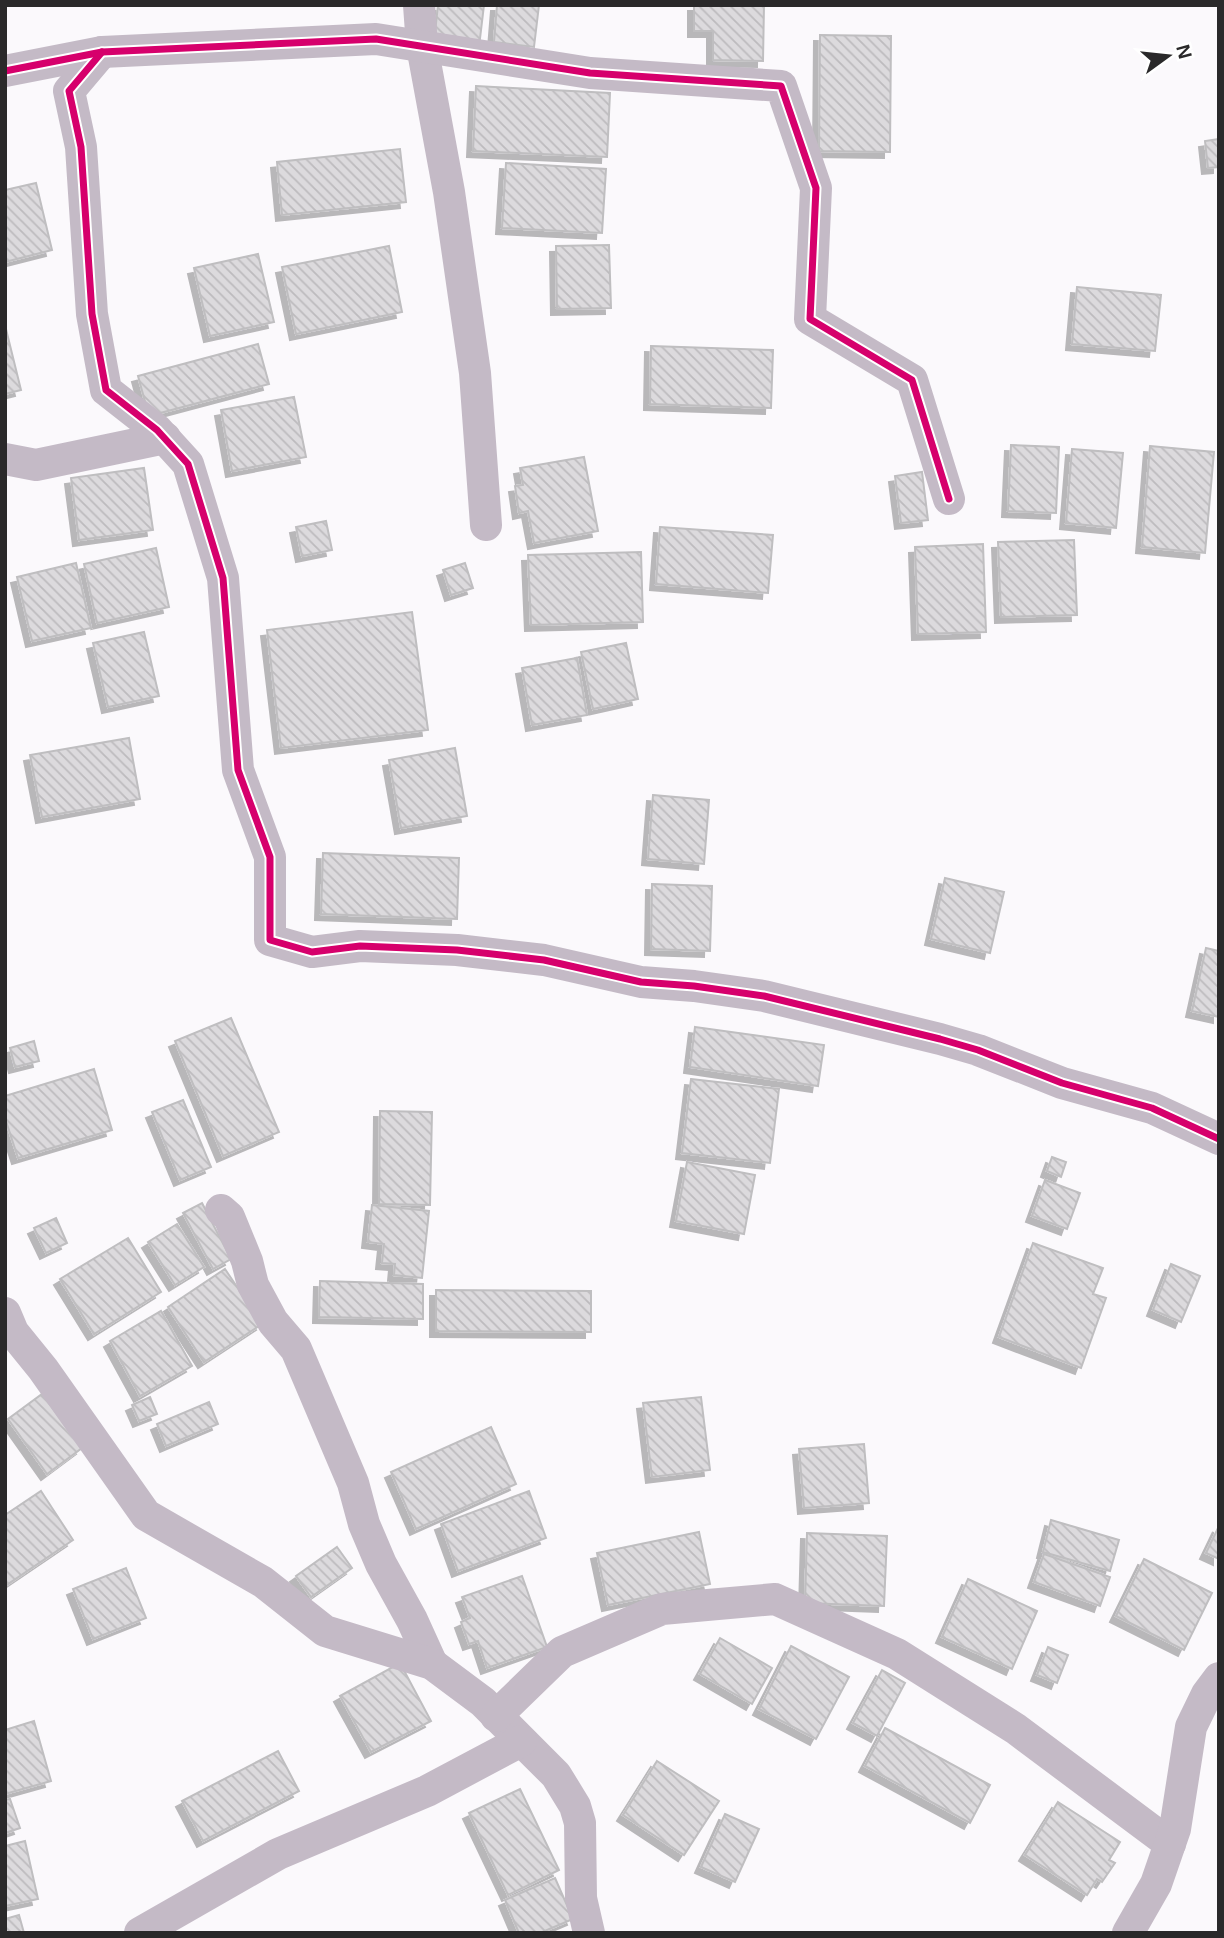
<svg xmlns="http://www.w3.org/2000/svg" width="1224" height="1938" font-family="Arial,sans-serif">
  <defs>
    <pattern id="building-back-hatch" width="6" height="6" patternUnits="userSpaceOnUse" patternTransform="scale(1.75)"><rect width="6" height="6" fill="#dcdadd"/><path d="M-1 5l2 2M0 0l6 6M5-1l2 2" fill="none" stroke="#bdbbbe"/></pattern>
    <filter id="shadow"><feDropShadow dx="-6" dy="6" stdDeviation="0" flood-color="#0004"/></filter>
  </defs>
  <rect width="100%" height="100%" fill="#fbf9fc"/>
  <g fill="url(#building-back-hatch)" stroke="#bfbec0" stroke-width="2" filter="url(#shadow)">
    <path d="M438 5H484L479 47 434 42Z"/>
    <path d="M497 5H539L534 47 494 42Z"/>
    <path d="M694 5H764L763 61 713 60V31H694Z"/>
    <path d="M820 35 891 36 890 152 819 151Z"/>
    <path d="M476 86 610 93 607 157 473 151Z"/>
    <path d="M1219 139V167L1208 168 1205 141Z"/>
    <path d="M400 149 406 202 282 215 277 162Z"/>
    <path d="M506 163 606 169 602 233 502 228Z"/>
    <path d="M36 183 52 250 5 262V190Z"/>
    <path d="M609 245 611 308 557 309 556 246Z"/>
    <path d="M389 246 402 312 296 334 282 267Z"/>
    <path d="M258 254 274 322 210 336 194 268Z"/>
    <path d="M1077 287 1161 295 1155 351 1072 344Z"/>
    <path d="M5 325 21 390 5 394Z"/>
    <path d="M258 344 269 384 149 416 138 376Z"/>
    <path d="M651 346 773 350 771 408 650 404Z"/>
    <path d="M294 397 306 457 232 471 221 410Z"/>
    <path d="M1011 445 1059 447 1056 513 1008 511Z"/>
    <path d="M1150 446 1214 452 1205 553 1142 547Z"/>
    <path d="M1072 449 1123 453 1116 528 1066 523Z"/>
    <path d="M584 457 598 531 534 543 528 511 519 513 515 486 523 485 520 468Z"/>
    <path d="M144 468 153 530 79 540 71 478Z"/>
    <path d="M922 472 928 520 901 523 895 476Z"/>
    <path d="M326 521 332 550 302 556 296 527Z"/>
    <path d="M660 527 773 535 768 593 656 584Z"/>
    <path d="M1074 540 1077 615 1001 617 998 542Z"/>
    <path d="M983 544 986 632 918 634 915 547Z"/>
    <path d="M156 548 169 607 97 623 84 564Z"/>
    <path d="M641 552 643 622 531 625 528 555Z"/>
    <path d="M76 563 91 628 32 641 17 577Z"/>
    <path d="M465 563 473 588 451 595 443 570Z"/>
    <path d="M412 612 428 730 281 748 267 630Z"/>
    <path d="M144 632 159 696 108 707 93 643Z"/>
    <path d="M626 643 638 699 593 709 581 652Z"/>
    <path d="M577 658 587 715 532 725 522 668Z"/>
    <path d="M129 738 140 799 42 817 30 755Z"/>
    <path d="M455 748 467 816 401 828 389 760Z"/>
    <path d="M653 795 709 800 704 864 648 859Z"/>
    <path d="M323 853 459 858 457 919 321 914Z"/>
    <path d="M945 878 1004 892 990 953 931 939Z"/>
    <path d="M652 884 712 886 710 951 651 949Z"/>
    <path d="M1206 948 1219 951V1017L1192 1011Z"/>
    <path d="M231 1018 279 1132 223 1156 175 1041Z"/>
    <path d="M695 1027 824 1045 818 1086 690 1067Z"/>
    <path d="M34 1041 39 1061 15 1067 10 1048Z"/>
    <path d="M94 1069 112 1130 18 1158 5 1118V1096Z"/>
    <path d="M691 1079 779 1089 770 1163 682 1153Z"/>
    <path d="M183 1100 211 1167 180 1180 152 1112Z"/>
    <path d="M380 1111 432 1112 430 1205 379 1204Z"/>
    <path d="M1052 1157 1066 1162 1061 1177 1047 1171Z"/>
    <path d="M687 1162 755 1175 744 1234 676 1221Z"/>
    <path d="M1045 1180 1080 1193 1067 1229 1032 1216Z"/>
    <path d="M202 1203 231 1259 213 1269 183 1213Z"/>
    <path d="M372 1205 429 1211 422 1278 394 1275 395 1264 382 1263 384 1244 368 1242Z"/>
    <path d="M56 1218 67 1243 46 1253 34 1228Z"/>
    <path d="M177 1224 204 1267 175 1285 148 1242Z"/>
    <path d="M128 1238 161 1292 94 1334 60 1279Z"/>
    <path d="M1033 1243 1103 1268 1093 1294 1106 1298 1081 1368 999 1337Z"/>
    <path d="M1171 1264 1200 1276 1181 1322 1153 1310Z"/>
    <path d="M225 1269 262 1324 204 1362 168 1307Z"/>
    <path d="M320 1281 423 1284V1319L319 1317Z"/>
    <path d="M436 1290 591 1291V1332L436 1331Z"/>
    <path d="M161 1311 192 1366 140 1396 110 1341Z"/>
    <path d="M42 1394 82 1448 47 1474 8 1419Z"/>
    <path d="M150 1397 157 1414 139 1421 132 1405Z"/>
    <path d="M701 1397 710 1470 652 1477 643 1403Z"/>
    <path d="M209 1402 218 1424 166 1446 157 1424Z"/>
    <path d="M491 1427 516 1484 416 1529 391 1472Z"/>
    <path d="M864 1444 869 1503 804 1508 799 1449Z"/>
    <path d="M41 1491 73 1540 5 1586V1515Z"/>
    <path d="M529 1491 546 1538 458 1571 441 1524Z"/>
    <path d="M1051 1520 1119 1540 1110 1571 1043 1552Z"/>
    <path d="M1219 1526V1559L1206 1553Z"/>
    <path d="M699 1532 710 1584 608 1605 597 1553Z"/>
    <path d="M807 1533 887 1536 884 1606 805 1603Z"/>
    <path d="M337 1547 352 1568 311 1597 296 1576Z"/>
    <path d="M1044 1554 1110 1577 1100 1606 1034 1582Z"/>
    <path d="M1144 1559 1212 1593 1184 1650 1116 1616Z"/>
    <path d="M126 1568 146 1618 93 1639 73 1589Z"/>
    <path d="M522 1576 547 1647 487 1668 478 1641 469 1644 461 1622 470 1618 462 1597Z"/>
    <path d="M968 1579 1037 1611 1012 1669 942 1637Z"/>
    <path d="M720 1638 772 1668 752 1704 700 1674Z"/>
    <path d="M791 1646 849 1677 816 1739 759 1709Z"/>
    <path d="M1048 1647 1068 1655 1057 1683 1037 1675Z"/>
    <path d="M400 1663 431 1721 371 1752 340 1696Z"/>
    <path d="M882 1670 905 1683 877 1736 853 1723Z"/>
    <path d="M34 1721 51 1781 5 1794V1730Z"/>
    <path d="M885 1728 990 1785 970 1823 865 1766Z"/>
    <path d="M278 1751 299 1791 203 1841 182 1801Z"/>
    <path d="M657 1761 719 1801 684 1855 623 1815Z"/>
    <path d="M520 1789 559 1870 508 1895 469 1813Z"/>
    <path d="M10 1799 20 1828 5 1833V1800Z"/>
    <path d="M1058 1802 1120 1842 1109 1860 1115 1863 1102 1882 1097 1879 1087 1895 1025 1855Z"/>
    <path d="M725 1814 759 1829 735 1882 701 1867Z"/>
    <path d="M25 1841 38 1899 5 1906V1846Z"/>
    <path d="M555 1878 573 1919 540 1933H519L505 1900Z"/>
    <path d="M19 1915 24 1933H5V1919Z"/>
  </g>
  <g fill="none" stroke-linecap="round" stroke-linejoin="round">
    <g stroke="#c4bac6" stroke-width="32">
      <path d="M419 5 422 46 449 192 475 373 486 525"/>
      <path d="M102 52 69 91 81 147 92 314 106 390 157 430 188 464 223 578 238 770 270 857V940L312 952 360 946 457 950 544 960 641 982 694 986 764 996 940 1039 978 1050 1062 1083 1152 1108 1219 1139"/>
      <path d="M5 71 102 52 376 39 590 73 781 86 816 188 810 319 912 380 949 499"/>
      <path d="M5 459 36 465 165 438"/>
      <path d="M221 1210 229 1217 247 1261 253 1285 273 1322 296 1349 353 1483 364 1524 381 1564 412 1620 432 1664"/>
      <path d="M5 1313 13 1332 43 1369 146 1515 263 1582 325 1631 432 1664 483 1702 556 1775 575 1806 580 1823 581 1898 589 1933"/>
      <path d="M496 1716 562 1652 662 1609 775 1599 897 1654 1016 1729 1170 1844"/>
      <path d="M140 1933 278 1854 427 1791 521 1741"/>
      <path d="M1128 1933 1156 1884 1175 1829 1191 1727 1207 1694 1219 1678"/>
    </g>
    <g stroke="#fff" stroke-width="11">
      <g id="cycleway">
        <path d="M102 52 69 91 81 147 92 314 106 390 157 430 188 464 223 578 238 770 270 857V940L312 952 360 946 457 950 544 960 641 982 694 986 764 996 940 1039 978 1050 1062 1083 1152 1108 1219 1139"/>
        <path d="M5 71 102 52 376 39 590 73 781 86 816 188 810 319 912 380 949 499"/>
      </g>
    </g>
    <use href="#cycleway" stroke="#d6006c" stroke-width="7"/>
  </g>
  <rect width="1224" height="1938" fill="none" stroke="#2a292a" stroke-width="14"/>
  <g transform="translate(1168 56) rotate(75)" stroke="#ffffff" stroke-width="5" paint-order="stroke">
  <path d="M0-5L12 26L0 18L-12 26Z" fill="#2a292a"/>
  <text y="-10" font-size="19" font-weight="bold" text-anchor="middle" fill="#2a292a">N</text>
  </g>
</svg>
